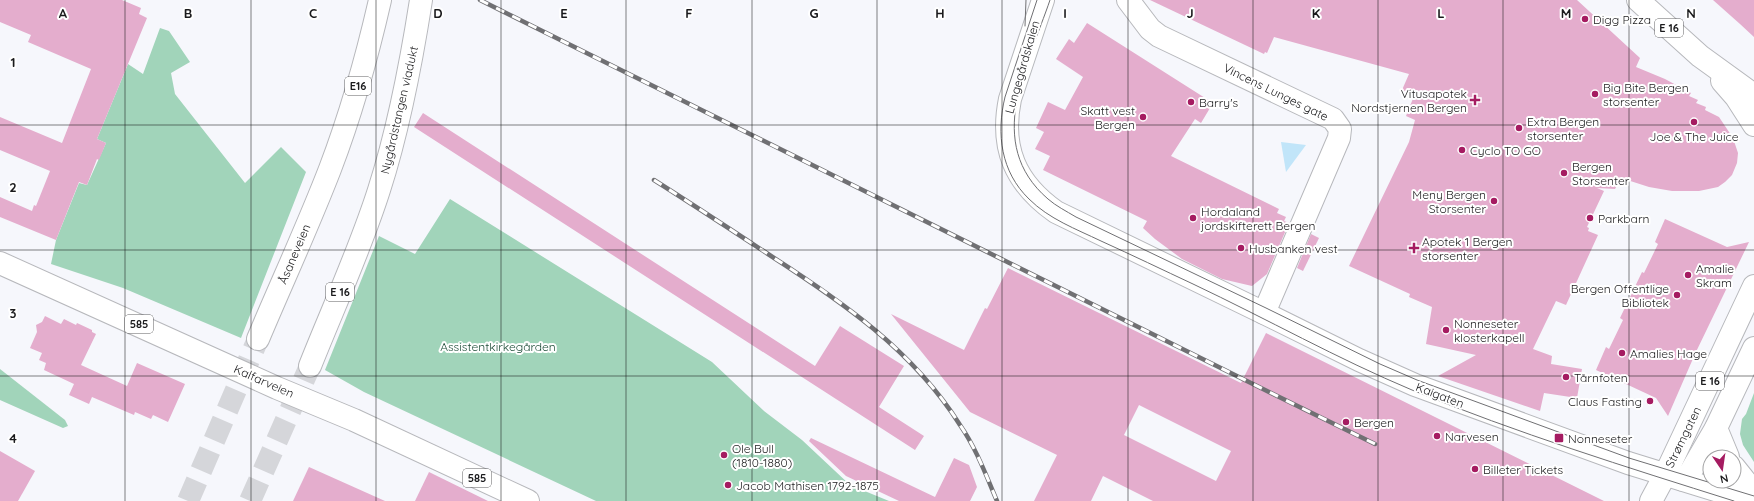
<svg xmlns="http://www.w3.org/2000/svg" width="1754" height="501" font-family="Quicksand,sans-serif">
  <rect width="100%" height="100%" fill="#f6f7fc"/>
  <g fill="#a1d4ba">
    <path d="M160 28 169 31 190 62 171 73 175 94 245 183 281 147 306 172 241 338 123 288 51 264 56 240 79 183 87 185 106 143 97 139 128 64 143 74Z"/>
    <path d="M450 199 712 362 764 411 802 440 850 485 889 501H596L364 392 325 370 379 236 415 254Z"/>
    <path d="M0 369 65 420 68 426 63 428 0 400Z"/>
    <path d="M1754 393V462L1743 445 1740 434 1742 419 1746 414Z"/>
  </g>
  <path fill="#c1e5f9" d="M1281 142 1306 145 1286 172Z"/>
  <g fill="#e4adcd" fill-rule="evenodd">
    <path d="M0 0H122L141 8 139 14 147 18 97 139 106 143 99 160 97 159 87 185 79 182 56 240 0 217V197L32 211 34 205 36 206 50 171 0 150V117L62 143 91 69 28 42 31 35 0 22Z"/>
    <path d="M1150 0H1577L1640 58 1636 67 1665 79 1691 93 1689 96 1698 100 1696 103 1706 107 1705 110 1719 117 1733 138 1738 153 1737 163 1732 175 1725 182 1718 187 1699 191H1672L1649 187 1621 178 1615 189 1597 188 1604 191 1587 227 1589 228 1588 231 1598 235 1566 305 1556 301 1533 349 1552 356 1551 364 1582 369 1577 398 1544 393 1540 411 1438 376 1476 355 1426 344 1432 307 1409 297 1410 294 1349 266 1409 142 1415 120 1406 116 1414 96 1402 90 1409 74 1274 37 1267 53 1265 52 1264 54Z"/>
    <path d="M1713 0H1754V37L1740 24Z"/>
    <path d="M1087 23 1213 103 1201 123 1195 119 1171 156 1279 209 1277 213 1286 217 1284 221 1289 223 1267 274 1252 286 1222 279 1182 259 1155 239 1143 228 1147 221 1043 170 1050 156 1035 149 1044 132 1036 128 1048 102 1065 110 1083 77 1056 59 1069 39 1074 43Z"/>
    <path d="M423 113 815 366 840 326 904 366 879 407 924 436 915 450 414 127Z"/>
    <path d="M1665 219 1727 247 1749 242 1695 354 1668 416 1656 398 1596 370 1606 347 1609 349 1623 320 1620 318 1642 272 1644 273 1658 244 1655 242Z"/>
    <path d="M1311 234 1319 238 1303 271 1297 268Z"/>
    <path d="M1008 268 1241 383 1266 333 1604 501H1153L1103 476 1091 501H1034L1057 455 970 412 891 314 964 350 985 308 987 309ZM1139 405 1231 451 1216 481 1124 435Z"/>
    <path d="M45 316 61 324 64 319 76 325 77 323 92 330V332L96 334 81 365 127 386 137 363 185 384 168 422 153 415 151 419 135 412 134 415 92 397 89 404 69 395 74 384 44 370 46 363 39 360 42 353 30 348 37 332 36 325 42 322Z"/>
    <path d="M811 438 935 497 954 458 969 465 977 487 970 501H899L846 476 809 441Z"/>
    <path d="M0 451 35 471 18 501H0Z"/>
    <path d="M309 467 385 501H293Z"/>
    <path d="M429 472 488 501H415Z"/>
  </g>
  <g fill="none" stroke-linecap="round" stroke-linejoin="round">
    <g stroke="#d5d6da" stroke-width="22" stroke-dasharray="22 11" stroke-linecap="butt">
      <path d="M188 501 258 339"/>
      <path d="M250 501 310 366"/>
    </g>
    <g stroke="#b7b8bc" stroke-width="24">
      <path id="minor" d="M1128 0 1150 29 1159 36 1333 119 1340 129 1339 138 1264 313"/>
    </g>
    <g stroke="#b7b8bc" stroke-width="24">
      <g id="major">
        <path d="M1043 0 1010 99C1000 148 1015 183 1056 212L1264 313 1359 360 1415 385 1628 463 1751 501"/>
        <path d="M0 263 277 388 354 420 528 501"/>
        <path d="M1651 501 1665 475"/>
      </g>
    </g>
    <g stroke="#b7b8bc" stroke-width="24">
      <g id="highway">
        <path d="M1638 0 1700 56 1754 95"/>
        <path d="M1722 81 1736 97 1754 125"/>
        <path d="M258 339C282 282 308 226 330 169 351 114 367 57 380 0"/>
        <path d="M310 366C333 308 360 250 379 190 399 128 411 64 421 0"/>
        <path d="M1716 428 1728 457"/>
        <path d="M1734 467 1754 492"/>
        <path d="M1665 475 1754 286"/>
        <path d="M1683 480 1691 471 1716 428 1754 348"/>
      </g>
    </g>
    <use href="#minor" stroke="#fff" stroke-width="22"/>
    <use href="#major" stroke="#fff" stroke-width="22"/>
    <use href="#highway" stroke="#fff" stroke-width="22"/>
    <g stroke="#707073" stroke-width="1">
      <path d="M1037 0 1005 97C996 134 1001 172 1029 199 1049 219 1076 229 1101 241 1132 255 1163 270 1193 284 1267 319 1338 359 1412 390 1517 433 1626 467 1734 501"/>
      <path d="M1050 0C1028 65 983 143 1048 199 1056 206 1066 211 1076 217L1266 308 1380 364 1417 380 1629 458 1754 496"/>
      <path d="M1025 26 1026 0"/>
    </g>
    <g stroke="#707073" stroke-width="4.5">
      <g id="rail">
        <path d="M480 0 1263 389 1375 444"/>
        <path d="M654 180C692 204 730 229 768 254 841 301 913 350 960 425 976 448 986 475 997 501"/>
      </g>
    </g>
    <use href="#rail" stroke="#fff" stroke-width="3" stroke-dasharray="9" stroke-linecap="butt"/>
  </g>
  <path fill="none" stroke="#1a1a1c" stroke-width="1" stroke-opacity="0.55" d="M125 0V501M251 0V501M376 0V501M501 0V501M626 0V501M752 0V501M877 0V501M1002 0V501M1128 0V501M1253 0V501M1378 0V501M1503 0V501M1629 0V501M0 125H1754M0 250H1754M0 376H1754"/>
  <g fill="#a51b61" stroke="#fff" stroke-width="1.5">
    <circle cx="1585" cy="19" r="4"/>
    <circle cx="1595" cy="94" r="4"/>
    <path d="M1473 94h4v4h4v4h-4v4h-4v-4h-4v-4h4z"/>
    <circle cx="1191" cy="102" r="4"/>
    <circle cx="1143" cy="117" r="4"/>
    <circle cx="1694" cy="122" r="4"/>
    <circle cx="1519" cy="128" r="4"/>
    <circle cx="1462" cy="150" r="4"/>
    <circle cx="1564" cy="173" r="4"/>
    <circle cx="1494" cy="201" r="4"/>
    <circle cx="1193" cy="218" r="4"/>
    <circle cx="1590" cy="218" r="4"/>
    <circle cx="1241" cy="248" r="4"/>
    <path d="M1412 242h4v4h4v4h-4v4h-4v-4h-4v-4h4z"/>
    <circle cx="1688" cy="275" r="4"/>
    <circle cx="1677" cy="295" r="4"/>
    <circle cx="1446" cy="330" r="4"/>
    <circle cx="1622" cy="353" r="4"/>
    <circle cx="1566" cy="377" r="4"/>
    <circle cx="1650" cy="401" r="4"/>
    <circle cx="1346" cy="422" r="4"/>
    <circle cx="1437" cy="436" r="4"/>
    <rect x="1554" y="433" width="10" height="10" rx="2"/>
    <circle cx="724" cy="455" r="4"/>
    <circle cx="1475" cy="469" r="4"/>
    <circle cx="728" cy="485" r="4"/>
  </g>
  <g text-anchor="middle" dominant-baseline="central" stroke-width="4" stroke-linejoin="round" paint-order="stroke">
    <g fill="#fff" stroke="#5f5f60" stroke-width="1">
      <rect x="1655" y="19" width="28" height="18" rx="3"/>
      <rect x="345" y="77" width="26" height="18" rx="3"/>
      <rect x="326" y="283" width="28" height="18" rx="3"/>
      <rect x="125" y="315" width="28" height="18" rx="3"/>
      <rect x="1696" y="372" width="28" height="18" rx="3"/>
      <rect x="463" y="469" width="28" height="18" rx="3"/>
    </g>
    <g font-size="11" font-weight="bold" fill="#1a1a1c">
      <text x="1669" y="28">E 16</text>
      <text x="358" y="86">E16</text>
      <text x="340" y="292">E 16</text>
      <text x="139" y="324">585</text>
      <text x="1710" y="381">E 16</text>
      <text x="477" y="478">585</text>
    </g>
    <g font-size="12" fill="#1a1a1c" stroke="#fff" text-anchor="start">
      <text x="1593" y="19">Digg Pizza</text>
      <text x="1603" y="87">Big Bite Bergen<tspan x="1603" dy="14">storsenter</tspan></text>
      <text x="1467" y="93" text-anchor="end">Vitusapotek<tspan x="1467" dy="14">Nordstjernen Bergen</tspan></text>
      <text x="1199" y="102">Barry's</text>
      <text x="1135" y="110" text-anchor="end">Skatt vest<tspan x="1135" dy="14">Bergen</tspan></text>
      <text x="1527" y="121">Extra Bergen<tspan x="1527" dy="14">storsenter</tspan></text>
      <text x="1694" y="136" text-anchor="middle">Joe &amp; The Juice</text>
      <text x="1470" y="150">Cyclo TO GO</text>
      <text x="1572" y="166">Bergen<tspan x="1572" dy="14">Storsenter</tspan></text>
      <text x="1486" y="194" text-anchor="end">Meny Bergen<tspan x="1486" dy="14">Storsenter</tspan></text>
      <text x="1201" y="211">Hordaland<tspan x="1201" dy="14">jordskifterett Bergen</tspan></text>
      <text x="1598" y="218">Parkbarn</text>
      <text x="1422" y="241">Apotek 1 Bergen<tspan x="1422" dy="14">storsenter</tspan></text>
      <text x="1249" y="248">Husbanken vest</text>
      <text x="1696" y="268">Amalie<tspan x="1696" dy="14">Skram</tspan></text>
      <text x="1669" y="288" text-anchor="end">Bergen Offentlige<tspan x="1669" dy="14">Bibliotek</tspan></text>
      <text x="1454" y="323">Nonneseter<tspan x="1454" dy="14">klosterkapell</tspan></text>
      <text x="1630" y="353">Amalies Hage</text>
      <text x="1574" y="377">Tårnfoten</text>
      <text x="1642" y="401" text-anchor="end">Claus Fasting</text>
      <text x="1354" y="422">Bergen</text>
      <text x="1445" y="436">Narvesen</text>
      <text x="1568" y="438">Nonneseter</text>
      <text x="732" y="448">Ole Bull<tspan x="732" dy="14">(1810-1880)</tspan></text>
      <text x="1483" y="469">Billeter Tickets</text>
      <text x="736" y="485">Jacob Mathisen 1792-1875</text>
    </g>
    <g font-size="12" fill="#1a1a1c" stroke="#fff">
      <text transform="translate(1022 67) rotate(-74)">Lungegårdskaien</text>
      <text transform="translate(1276 92) rotate(26)">Vincens Lunges gate</text>
      <text transform="translate(399 110) rotate(-77)">Nygårdstangen viadukt</text>
      <text transform="translate(294 254) rotate(-67)">Åsaneveien</text>
      <text transform="translate(264 381) rotate(24)">Kalfarveien</text>
      <text transform="translate(1440 395) rotate(21)">Kaigaten</text>
      <text transform="translate(1683 437) rotate(-64)">Strømgaten</text>
    </g>
    <g font-size="12" fill="#1c4c37" stroke="#fff">
      <text x="498" y="346">Assistentkirkegården</text>
    </g>
  </g>
  <g font-size="13" text-anchor="middle" font-weight="bold" fill="#1a1a1c" stroke="#fff" stroke-width="4" stroke-linejoin="round" paint-order="stroke">
    <text x="63" y="18">A</text>
    <text x="188" y="18">B</text>
    <text x="313" y="18">C</text>
    <text x="438" y="18">D</text>
    <text x="564" y="18">E</text>
    <text x="689" y="18">F</text>
    <text x="814" y="18">G</text>
    <text x="940" y="18">H</text>
    <text x="1065" y="18">I</text>
    <text x="1190" y="18">J</text>
    <text x="1316" y="18">K</text>
    <text x="1441" y="18">L</text>
    <text x="1566" y="18">M</text>
    <text x="1691" y="18">N</text>
    <text x="13" y="67">1</text>
    <text x="13" y="192">2</text>
    <text x="13" y="318">3</text>
    <text x="13" y="443">4</text>
  </g>
  <g transform="translate(1722 469) rotate(167)"><circle r="19" fill="#ffffff" stroke="#a3a3a4"/>
  <path d="M0-3L7 15L0 10L-7 15Z" fill="#a51b61"/>
  <text y="-6" font-size="11" font-weight="bold" text-anchor="middle" fill="#1a1a1c">N</text>
  </g>
</svg>
